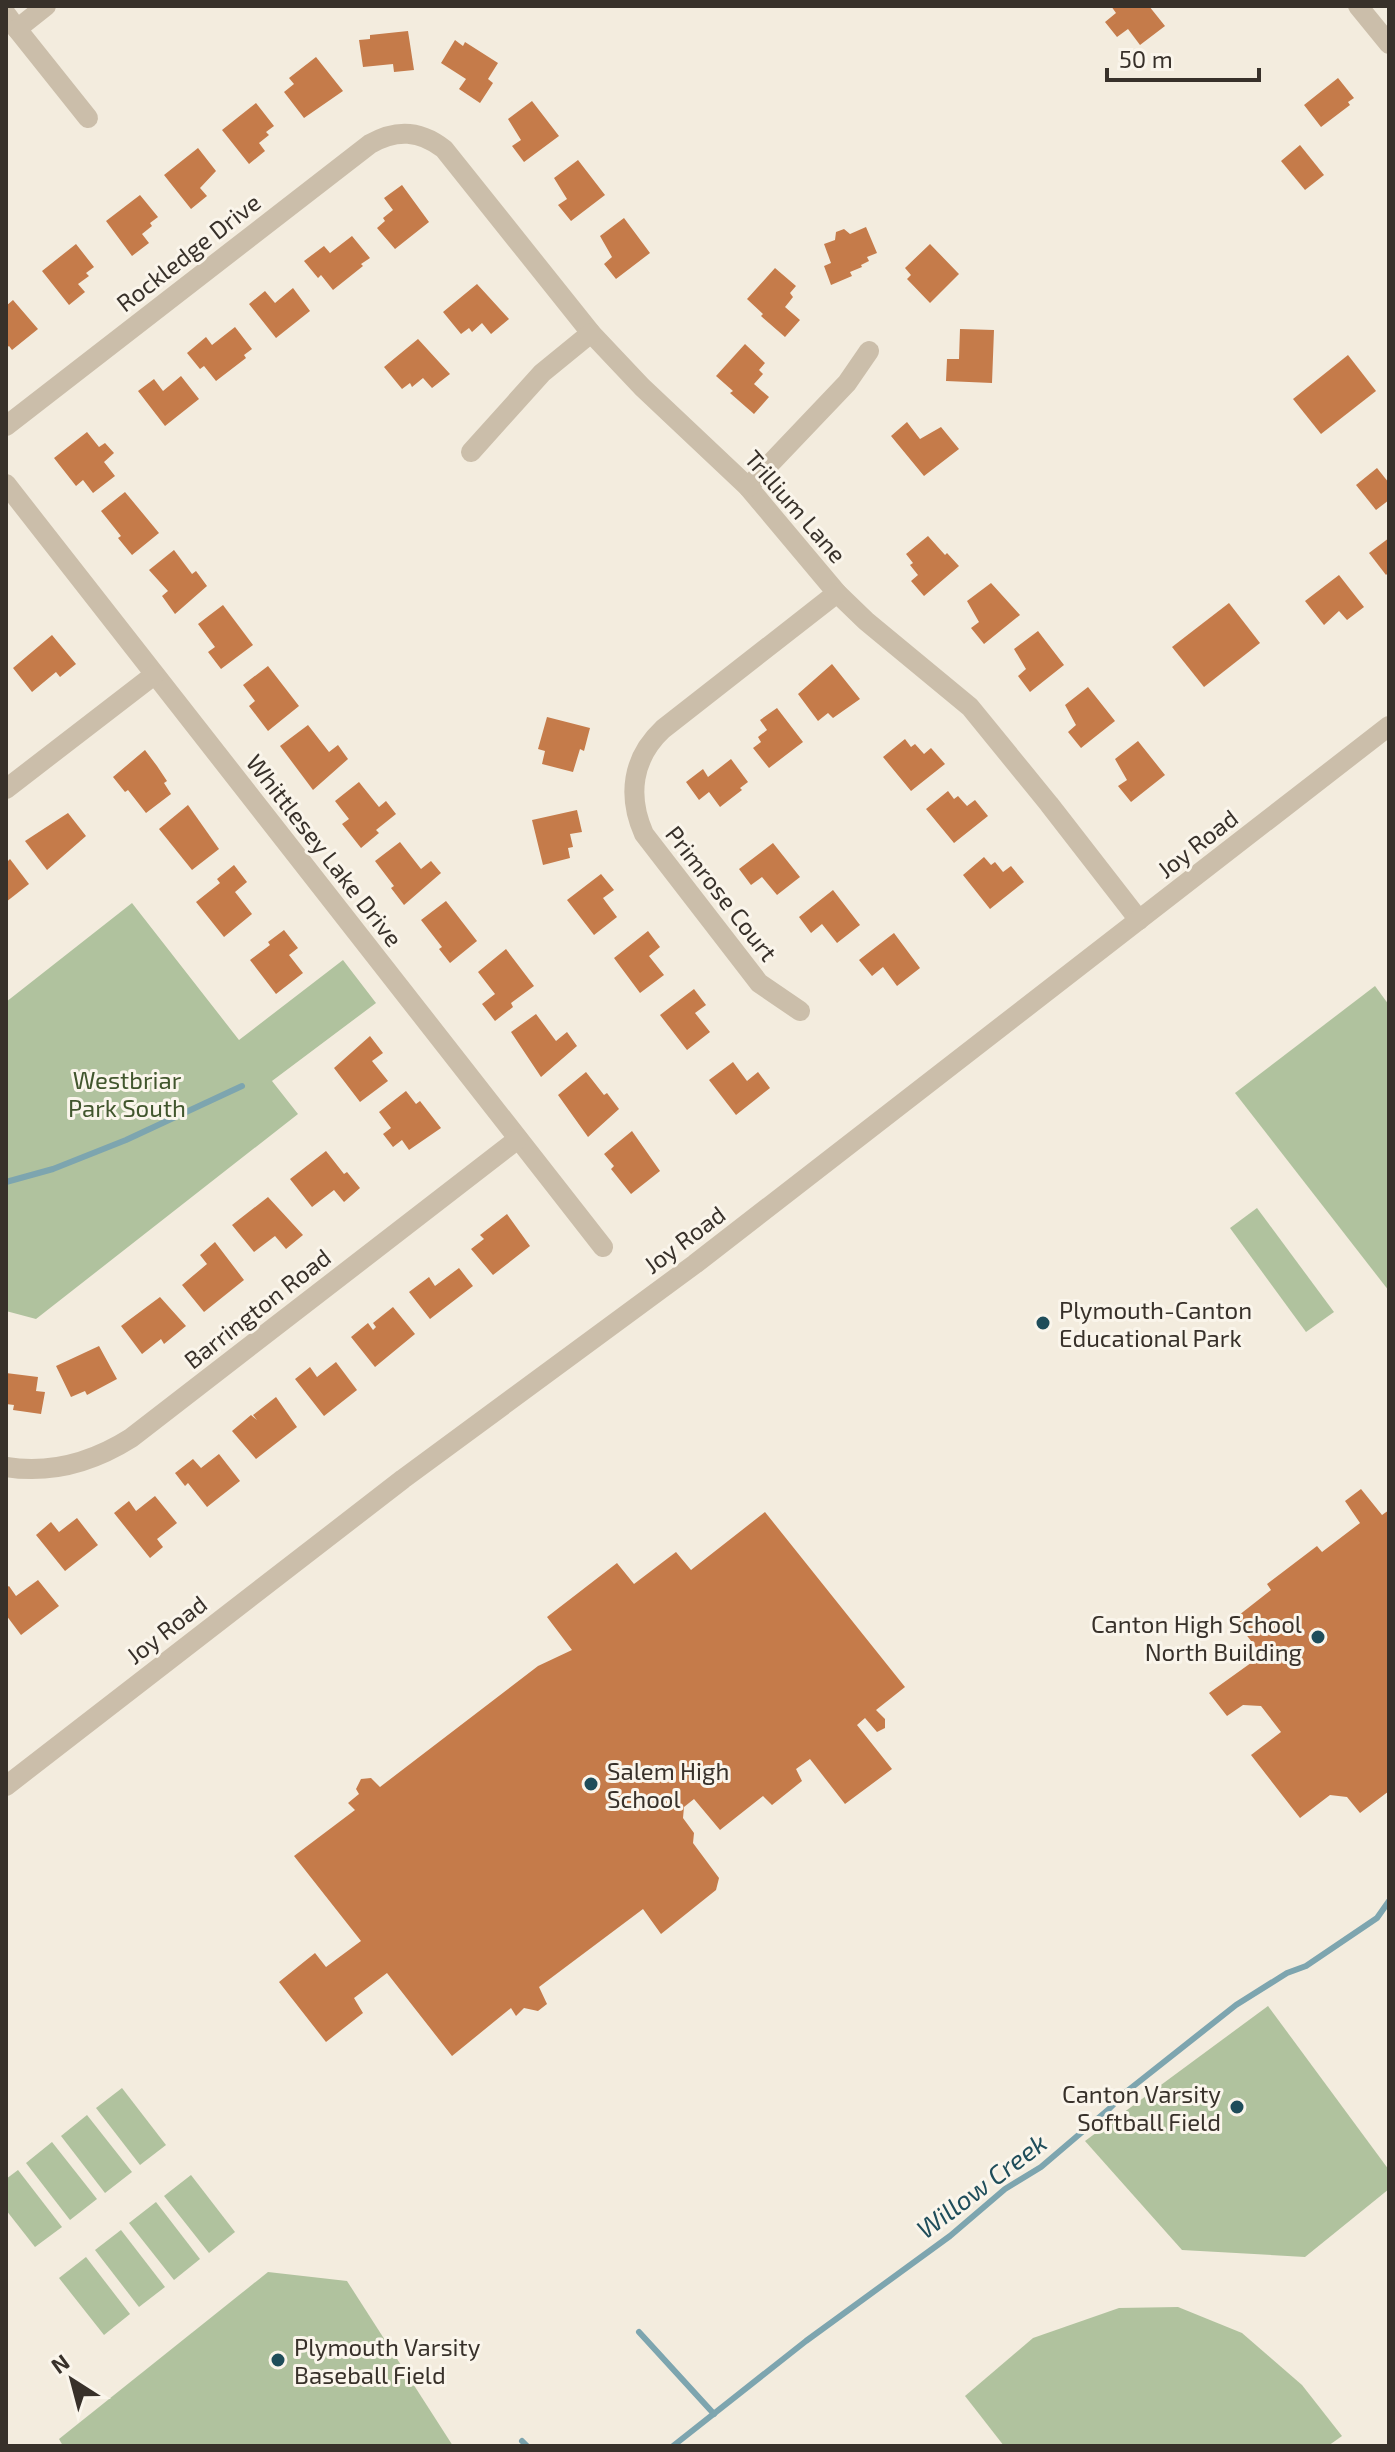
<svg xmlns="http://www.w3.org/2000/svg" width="1395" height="2452" font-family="'Exo 2',sans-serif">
  <rect width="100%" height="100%" fill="#f3ecde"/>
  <g fill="#b0c29e">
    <path d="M132 903 239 1040 343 960 376 1003 272 1081 298 1114 36 1319 6 1311V1002Z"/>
    <path d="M1375 986 1389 1005V1291L1235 1093Z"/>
    <path d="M1257 1208 1334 1312 1306 1332 1230 1228Z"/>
    <path d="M1268 2006 1389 2170V2189L1305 2257 1182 2250 1085 2141Z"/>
    <path d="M122 2088 166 2145 140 2165 96 2108Z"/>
    <path d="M87 2115 132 2172 105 2193 61 2136Z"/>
    <path d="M52 2142 97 2199 70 2220 26 2163Z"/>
    <path d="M18 2170 62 2227 35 2247 6 2210V2179Z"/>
    <path d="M191 2175 235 2232 209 2253 164 2196Z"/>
    <path d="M156 2202 200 2259 174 2280 129 2223Z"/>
    <path d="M121 2230 165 2287 139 2307 95 2250Z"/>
    <path d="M86 2257 130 2314 104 2335 59 2278Z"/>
    <path d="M268 2272 347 2281 453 2446H63L59 2439Z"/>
    <path d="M1178 2307 1242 2333 1302 2385 1342 2436 1328 2446H1004L965 2396 1033 2338 1119 2308Z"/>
  </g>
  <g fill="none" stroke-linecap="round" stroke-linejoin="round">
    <g stroke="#7da5af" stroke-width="6">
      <path d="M6 1182 53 1169 126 1140 242 1086"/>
      <path d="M639 2332 714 2414"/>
      <path d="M522 2441 527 2446"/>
      <path d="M673 2446 806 2341 950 2236 1005 2189 1041 2167 1109 2109 1126 2092 1236 2005 1287 1973 1306 1966 1377 1918 1389 1901"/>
    </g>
  </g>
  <g fill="#c57b4a">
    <path d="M1111 6H1149L1165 26 1140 45 1128 29 1117 37 1105 22 1116 13Z"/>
    <path d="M408 31 414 70 394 72 393 64 363 67 359 40 370 39V35Z"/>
    <path d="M455 40 463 46 465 42 498 63 488 79 493 83 480 103 459 89 466 79 441 63Z"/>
    <path d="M316 57 343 91 304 118 284 92 294 84 289 78Z"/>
    <path d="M1338 78 1354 98 1348 102 1350 105 1321 127 1304 105Z"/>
    <path d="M532 101 559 136 524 162 512 146 521 140 508 119Z"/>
    <path d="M256 103 274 126 266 132 269 135 259 143 265 151 249 164 222 130Z"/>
    <path d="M1300 145 1324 175 1305 190 1281 161Z"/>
    <path d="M198 148 216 171 200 188 207 196 191 209 164 175Z"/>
    <path d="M578 160 605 195 571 221 558 205 567 199 554 178Z"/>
    <path d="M402 185 429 222 395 249 377 228 385 221 383 218 393 210 384 198Z"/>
    <path d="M140 195 158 217 150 223 152 226 142 234 149 243 132 256 106 221Z"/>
    <path d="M624 218 650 253 616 279 604 264 612 257 600 236Z"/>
    <path d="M866 227 877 253 867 257 869 261 861 265 862 267 850 272 852 276 831 285 824 266 831 263 824 244 835 240 836 232 844 229 850 234Z"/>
    <path d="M352 236 370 258 361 264 363 266 333 290 321 275 318 278 304 261 324 246 330 253Z"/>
    <path d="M76 244 94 267 86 273 89 276 78 284 85 292 69 305 42 271Z"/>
    <path d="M930 244 959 274 930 303 907 279 911 275 905 268Z"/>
    <path d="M775 268 796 286 790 293 793 297 785 307 800 320 785 337 761 316 763 314 747 299Z"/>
    <path d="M477 284 509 319 491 334 482 323 472 332 469 328 461 334 443 312Z"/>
    <path d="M293 288 310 311 276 338 249 304 265 291 275 303Z"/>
    <path d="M13 300 38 329 12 350 9 346 6 348V306Z"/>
    <path d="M235 327 252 349 244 355 246 358 216 381 204 366 200 369 187 353 206 337 212 345Z"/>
    <path d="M960 329 994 330 992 383 946 381 947 359H959Z"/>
    <path d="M418 339 450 374 432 388 423 378 412 387 410 383 402 389 384 367Z"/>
    <path d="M745 344 765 363 759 370 763 374 754 384 769 397 754 414 730 393 733 391 716 376Z"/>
    <path d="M1348 355 1376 391 1321 434 1293 399Z"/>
    <path d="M181 376 199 399 165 426 138 391 154 379 163 391Z"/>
    <path d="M907 422 920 439 941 427 959 449 924 476 891 436Z"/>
    <path d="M87 432 99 447 105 443 114 453 104 462 115 476 93 493 83 480 76 486 54 458Z"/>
    <path d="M1377 468 1389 483V500L1376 510 1356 485Z"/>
    <path d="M125 492 159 533 132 555 118 538 121 536 101 511Z"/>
    <path d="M928 536 945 555 947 553 959 566 924 596 911 581 918 575 910 565 913 563 906 554Z"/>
    <path d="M1389 538V572L1386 575 1369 553Z"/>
    <path d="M174 550 192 574 196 571 207 586 175 614 162 596 168 591 149 570Z"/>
    <path d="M1339 575 1364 607 1347 620 1339 611 1324 625 1305 601Z"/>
    <path d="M991 583 1020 615 984 644 971 628 979 622 967 601Z"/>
    <path d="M1229 603 1260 643 1204 687 1172 647Z"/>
    <path d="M223 605 253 645 221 669 208 652 215 647 198 624Z"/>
    <path d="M1038 631 1064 665 1030 692 1018 676 1026 669 1014 649Z"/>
    <path d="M52 635 76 664 60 677 56 672 32 692 13 668Z"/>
    <path d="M832 664 860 699 833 718 828 713 818 721 798 694Z"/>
    <path d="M268 666 299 706 268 731 249 706 255 701 243 685Z"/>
    <path d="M1088 687 1115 721 1081 748 1068 732 1076 725 1065 705Z"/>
    <path d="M777 708 803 742 769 768 753 748 761 742 758 737 767 730 760 720Z"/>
    <path d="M547 717 590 728 584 751 580 749 573 772 542 764 545 751 538 749Z"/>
    <path d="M308 725 329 752 338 745 348 759 313 790 280 746Z"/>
    <path d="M905 739 911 747 915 744 924 754 931 748 945 764 911 791 883 757Z"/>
    <path d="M1138 741 1165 775 1131 802 1118 786 1127 780 1115 759Z"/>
    <path d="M145 750 157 766 167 781 164 783 171 794 146 813 128 790 125 792 113 777Z"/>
    <path d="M731 759 748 782 740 788 742 790 720 807 709 792 699 800 686 782 703 769 708 777Z"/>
    <path d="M359 782 379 807 386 801 396 814 376 830 379 833 361 848 342 824 349 819 335 801Z"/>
    <path d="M948 791 954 799 958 796 967 806 975 800 988 816 954 843 926 809Z"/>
    <path d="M188 805 219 849 192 870 159 829Z"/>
    <path d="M577 810 582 832 570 834 573 847 568 848 570 858 543 865 532 820Z"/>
    <path d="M68 813 86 836 47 870 25 841Z"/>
    <path d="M400 842 421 869 431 861 441 873 404 905 391 888 394 886 375 861Z"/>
    <path d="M773 843 800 877 777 895 762 877 751 885 739 869Z"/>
    <path d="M984 857 991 865 995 862 1003 872 1011 866 1024 882 990 909 963 875Z"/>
    <path d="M10 859 29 884 6 902V863Z"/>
    <path d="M234 865 247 882 235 892 252 914 224 937 196 902 220 883 217 879Z"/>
    <path d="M601 874 614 890 603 898 617 917 594 935 567 900Z"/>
    <path d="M833 890 860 925 837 943 822 924 811 933 799 917Z"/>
    <path d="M446 901 477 941 450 963 439 949 442 947 421 920Z"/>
    <path d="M284 930 298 948 289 955 303 973 276 994 250 960 270 945 268 942Z"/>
    <path d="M648 931 660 947 649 956 664 975 640 993 614 958Z"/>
    <path d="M894 933 920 968 897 986 883 967 872 976 859 960Z"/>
    <path d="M506 949 534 986 511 1003 513 1007 495 1021 482 1004 495 994 478 972Z"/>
    <path d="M694 989 706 1005 695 1013 710 1032 687 1050 660 1015Z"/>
    <path d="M536 1014 556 1041 567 1032 577 1046 541 1077 511 1032Z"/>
    <path d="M370 1036 383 1053 372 1061 388 1081 360 1102 334 1068Z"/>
    <path d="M733 1062 747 1081 758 1072 770 1088 736 1115 709 1080Z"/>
    <path d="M586 1072 604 1095 607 1093 619 1109 588 1137 558 1095Z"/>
    <path d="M406 1091 416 1104 420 1101 441 1128 409 1150 402 1140 393 1147 383 1134 391 1128 379 1112Z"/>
    <path d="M632 1131 660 1171 631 1194 611 1169 614 1166 604 1154Z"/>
    <path d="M326 1151 344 1174 347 1172 360 1188 344 1202 334 1190 312 1207 290 1179Z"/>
    <path d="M268 1197 303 1235 286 1249 275 1236 254 1252 232 1225Z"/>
    <path d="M507 1214 530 1246 493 1275 471 1249 484 1239 480 1235Z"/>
    <path d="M215 1242 244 1280 204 1312 182 1285 207 1264 200 1255Z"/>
    <path d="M459 1268 473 1286 430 1319 409 1292 429 1277 435 1286Z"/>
    <path d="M160 1297 186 1326 164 1344 161 1339 142 1354 121 1326Z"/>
    <path d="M393 1307 415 1334 375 1367 351 1337 368 1323 373 1330 376 1327 373 1323Z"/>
    <path d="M99 1346 117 1379 87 1395 85 1391 71 1397 56 1366Z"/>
    <path d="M336 1362 357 1390 324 1416 295 1379 310 1367 317 1377Z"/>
    <path d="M6 1373 38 1377 36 1391 45 1392 41 1414 13 1410 14 1405 6 1404Z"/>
    <path d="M276 1397 297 1427 256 1459 232 1431 251 1415 257 1420 253 1415Z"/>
    <path d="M219 1454 240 1481 207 1507 188 1483 185 1486 175 1473 193 1459 201 1468Z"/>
    <path d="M1361 1489 1382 1515 1389 1510V1791L1360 1813 1347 1797 1330 1795 1300 1818 1251 1755 1281 1732 1261 1706 1243 1705 1227 1716 1209 1693 1262 1655 1234 1619 1271 1590 1267 1584 1317 1546 1322 1552 1360 1523 1345 1501Z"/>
    <path d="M155 1496 177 1523 157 1539 163 1547 150 1558 114 1513 129 1501 136 1511Z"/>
    <path d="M765 1512 905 1687 876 1710 885 1719V1728L877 1732 865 1718 857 1725 892 1769 845 1804 810 1759 796 1769 802 1781 772 1805 763 1796 720 1830 694 1799 684 1807 683 1818 694 1833 693 1843 719 1878 716 1890 661 1934 643 1909 539 1987 547 2004 538 2011 524 2008 516 2016 511 2008 452 2056 387 1973 354 1998 363 2013 326 2042 279 1982 315 1953 326 1967 361 1941 294 1856 355 1810 348 1803 359 1794 356 1789 361 1779 371 1778 380 1787 538 1666 572 1650 547 1617 617 1563 634 1584 676 1552 691 1570Z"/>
    <path d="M77 1518 98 1545 65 1571 36 1535 51 1522 59 1532Z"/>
    <path d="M38 1580 59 1606 21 1635 6 1615V1588L9 1586 16 1596Z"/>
  </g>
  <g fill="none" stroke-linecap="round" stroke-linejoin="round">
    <g stroke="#cbbeaa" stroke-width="20">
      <path d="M1358 6 1389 44"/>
      <path d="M6 14 17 29 46 6"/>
      <path d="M17 29 88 118"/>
      <path d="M6 426 370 144C396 129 420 130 444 149L591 333 642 387 748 487 837 593 866 621 970 707 1049 804 1139 920"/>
      <path d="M471 452 542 373 591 333"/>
      <path d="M6 484 603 1247"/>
      <path d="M748 487 847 383 869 351"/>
      <path d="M6 789 154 675"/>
      <path d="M800 1011 759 983 644 834C627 796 632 758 663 729L837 593"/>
      <path d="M6 1467C50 1474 93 1462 131 1438L518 1139"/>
      <path d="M6 1786 403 1479 695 1264 1389 726"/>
    </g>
  </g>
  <g fill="#1f4d5a" stroke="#faf5eb" stroke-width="3">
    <circle cx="1043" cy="1323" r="8"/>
    <circle cx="1318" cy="1637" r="8"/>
    <circle cx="591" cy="1784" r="8"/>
    <circle cx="1237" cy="2107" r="8"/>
    <circle cx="278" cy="2360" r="8"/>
  </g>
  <g text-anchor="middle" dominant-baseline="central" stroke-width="6" stroke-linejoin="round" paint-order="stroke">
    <g font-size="24" fill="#38312a" stroke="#faf5eb">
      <text transform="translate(188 252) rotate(-38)">Rockledge Drive</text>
      <text transform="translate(796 506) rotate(49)">Trillium Lane</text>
      <text transform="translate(1197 843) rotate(-38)">Joy Road</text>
      <text transform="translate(325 850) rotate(52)">Whittlesey Lake Drive</text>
      <text transform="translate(722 893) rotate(52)">Primrose Court</text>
      <text transform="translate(684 1239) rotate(-37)">Joy Road</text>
      <text transform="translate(257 1308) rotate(-38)">Barrington Road</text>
      <text transform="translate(166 1629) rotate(-38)">Joy Road</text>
    </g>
    <g font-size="24" fill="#41562d" stroke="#faf5eb">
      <text x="127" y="1079">Westbriar<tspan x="127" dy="28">Park South</tspan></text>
    </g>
    <g font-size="24" fill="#38312a" stroke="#faf5eb" text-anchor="start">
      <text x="1059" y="1309">Plymouth-Canton<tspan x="1059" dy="28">Educational Park</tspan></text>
      <text x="1302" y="1623" text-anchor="end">Canton High School<tspan x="1302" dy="28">North Building</tspan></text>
      <text x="607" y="1770">Salem High<tspan x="607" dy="28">School</tspan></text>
      <text x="1221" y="2093" text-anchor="end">Canton Varsity<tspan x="1221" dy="28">Softball Field</tspan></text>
      <text x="294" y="2346">Plymouth Varsity<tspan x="294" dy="28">Baseball Field</tspan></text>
    </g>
    <g font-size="26" font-style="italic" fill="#1f4d5a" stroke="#faf5eb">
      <text transform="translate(981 2185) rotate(-37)">Willow Creek</text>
    </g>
  </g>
  <rect width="1395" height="2452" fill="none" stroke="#38312a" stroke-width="16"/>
  <g transform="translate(72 2380) rotate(324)" stroke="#faf5eb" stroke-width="6" paint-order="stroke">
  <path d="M0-6L14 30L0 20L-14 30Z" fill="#38312a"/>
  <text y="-12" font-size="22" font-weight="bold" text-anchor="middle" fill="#38312a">N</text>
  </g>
  <path d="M1107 68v12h152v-12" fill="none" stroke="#38312a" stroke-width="4"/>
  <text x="1119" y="68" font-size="24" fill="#38312a" stroke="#faf5eb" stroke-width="6" paint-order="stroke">50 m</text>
</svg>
